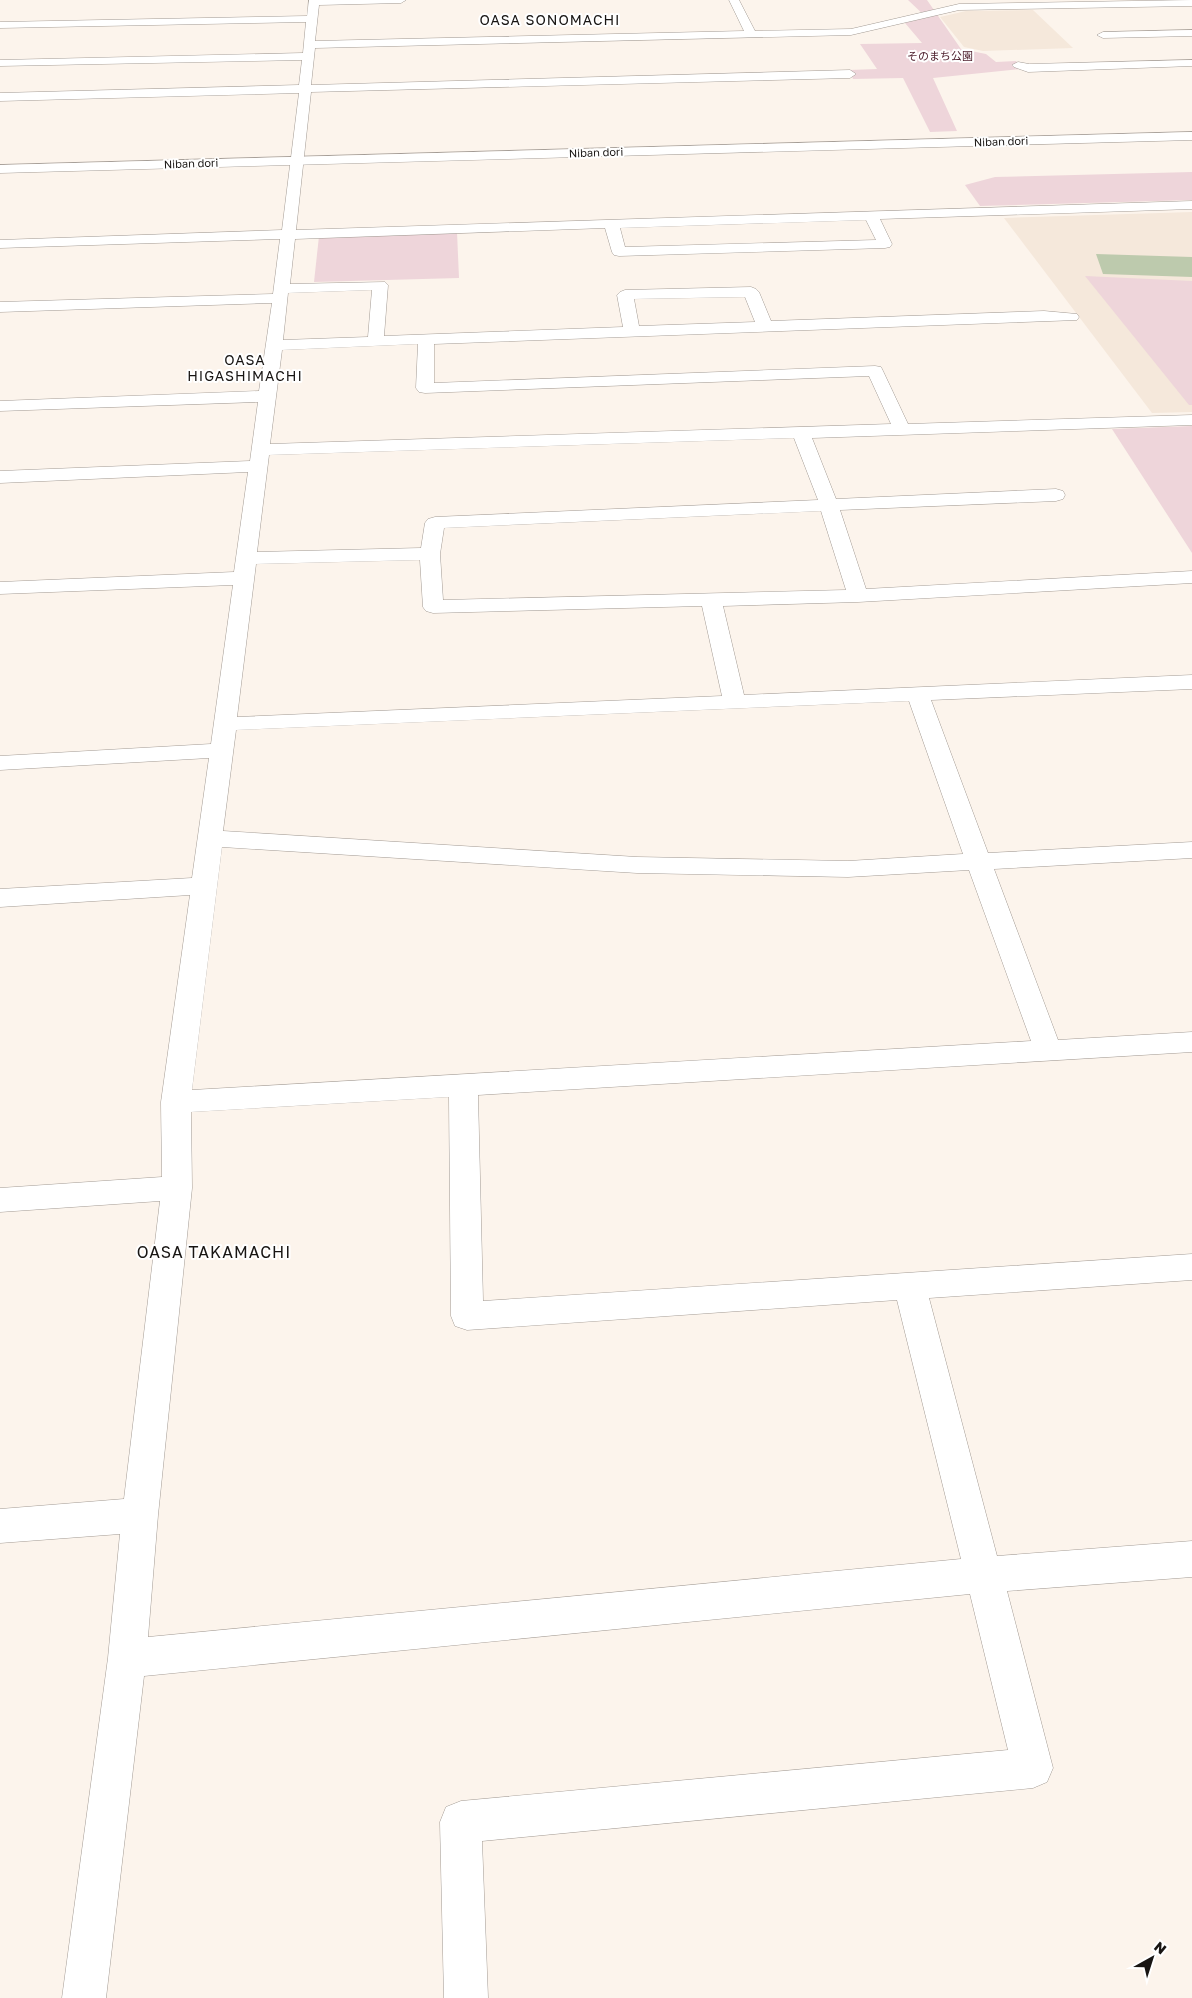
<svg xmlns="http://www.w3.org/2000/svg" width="1192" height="1998" font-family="'Golos Text','Noto Sans JP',sans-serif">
  <rect width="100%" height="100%" fill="#fcf4ec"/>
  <g fill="#f5e8db">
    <path d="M1033 10 1073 48 983 51 964 47 940 17 966 11Z"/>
    <path d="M1192 212V412L1152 413 1004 218Z"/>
  </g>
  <g fill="#eed5da">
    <path d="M908 0H927L961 49 986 54 996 62 1016 61 1021 69 933 78 957 131 930 132 903 78 853 79 849 70 877 69 860 44 922 43 905 23 926 17Z"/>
    <path d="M1192 172V200L980 206 965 185 995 177Z"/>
    <path d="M457 232 459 278 314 282 319 236Z"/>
    <path d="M1085 276 1192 281V405H1189Z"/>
    <path d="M1192 426V553L1112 429Z"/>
  </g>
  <path fill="#bdcaad" d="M1096 254 1192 257V277L1103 274Z"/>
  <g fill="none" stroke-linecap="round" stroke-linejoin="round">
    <g stroke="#a39b94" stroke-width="1">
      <g id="minor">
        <path d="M309 0H406L401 3 319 5 315 41 744 31 729 0H739L755 31 851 29 959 4 1192 0V6L959 10 851 35 315 48 311 85 850 70 856 74 850 78 311 92 296 230 1192 201V209L880 219 892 244 890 247 885 248 619 256 614 255 612 252 605 228 295 239 290 284 385 282 388 285 384 336 623 327 617 295 620 292 625 290 751 287 756 289 759 292 771 321 1044 311 1077 314 1079 317 1077 320 434 344V383L875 366 881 367 883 371 908 424 1192 415V425L812 438 836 499 1056 489 1063 491 1065 495 1063 499 1056 501 840 510 866 589 1192 571V583L858 602 723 606 744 695 1192 675V689L931 700 988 853 1192 842V858L994 869 1058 1040 1192 1032V1052L478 1095 483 1301 1192 1254V1280L929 1298 997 1556 1192 1541V1577L1007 1591 1053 1768 1047 1782 1033 1788 482 1841 488 1998H444L440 1822 446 1807 461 1801 1008 1750 970 1594 144 1676 106 1998H62L108 1658 120 1534 0 1543V1509L124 1499 160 1201 0 1212V1188L162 1177 161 1102 190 895 0 907V889L192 878 209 758 0 770V756L211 744 233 585 0 594V582L234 572 248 472 0 483V471L250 461 258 402 0 411V401L259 391 272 303 0 312V302L273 294 280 239 0 248V240L282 230 299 93 0 101V93L299 85 302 60 0 66V60L303 53 306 22 0 28V22L307 16ZM866 220 876 240 625 247 620 228ZM372 290 368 337 283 340 288 293ZM745 297 755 322 639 326 634 299ZM418 344 416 388 419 392 425 393 869 376 891 424 270 444 282 350ZM794 438 818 500 435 517 428 519 425 523 421 548 257 552 269 455ZM821 511 846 590 443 600 440 554 444 528ZM420 560 423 607 426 611 433 613 702 606 722 696 237 717 256 564ZM909 701 963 854 848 861 637 857 223 831 236 730ZM222 847 637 873 848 877 969 870 1031 1041 192 1090ZM449 1097 451 1316 455 1326 467 1330 897 1300 961 1559 148 1637 158 1515 192 1188 191 1112Z"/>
        <path d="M1192 30V36L1103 38 1097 35 1103 32Z"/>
        <path d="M1192 60V66L1028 72 1014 67 1012 65 1018 62 1029 64Z"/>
      </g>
    </g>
    <g stroke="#a39b94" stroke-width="1">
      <path id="major" d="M1192 132V140L0 173V165Z"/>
    </g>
    <use href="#minor" fill="#fff" fill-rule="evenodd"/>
    <use href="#major" fill="#fff" fill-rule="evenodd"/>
  </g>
  <g text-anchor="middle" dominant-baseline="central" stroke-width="4" stroke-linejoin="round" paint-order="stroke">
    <g font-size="11" fill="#4f212f" stroke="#fff">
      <text x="940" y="55">そのまち公園</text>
    </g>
    <g font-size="11" fill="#181513" stroke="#fff">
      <text transform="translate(1001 141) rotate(-2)">Niban dori</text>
      <text transform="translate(596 152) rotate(-2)">Niban dori</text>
      <text transform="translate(191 163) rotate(-2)">Niban dori</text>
    </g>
    <g font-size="14" letter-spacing="1" fill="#181513" stroke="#fff">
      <text x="550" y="19">OASA SONOMACHI</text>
      <text x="245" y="359">OASA<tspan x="245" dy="16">HIGASHIMACHI</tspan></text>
    </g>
    <g font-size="16" letter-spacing="1" fill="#181513" stroke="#fff">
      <text x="214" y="1252">OASA TAKAMACHI</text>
    </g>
  </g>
  <g transform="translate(1152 1958) rotate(39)" stroke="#ffffff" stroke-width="4" paint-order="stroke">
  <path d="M0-4L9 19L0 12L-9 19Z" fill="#181513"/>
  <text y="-8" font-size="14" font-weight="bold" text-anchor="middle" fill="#181513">N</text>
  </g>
</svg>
